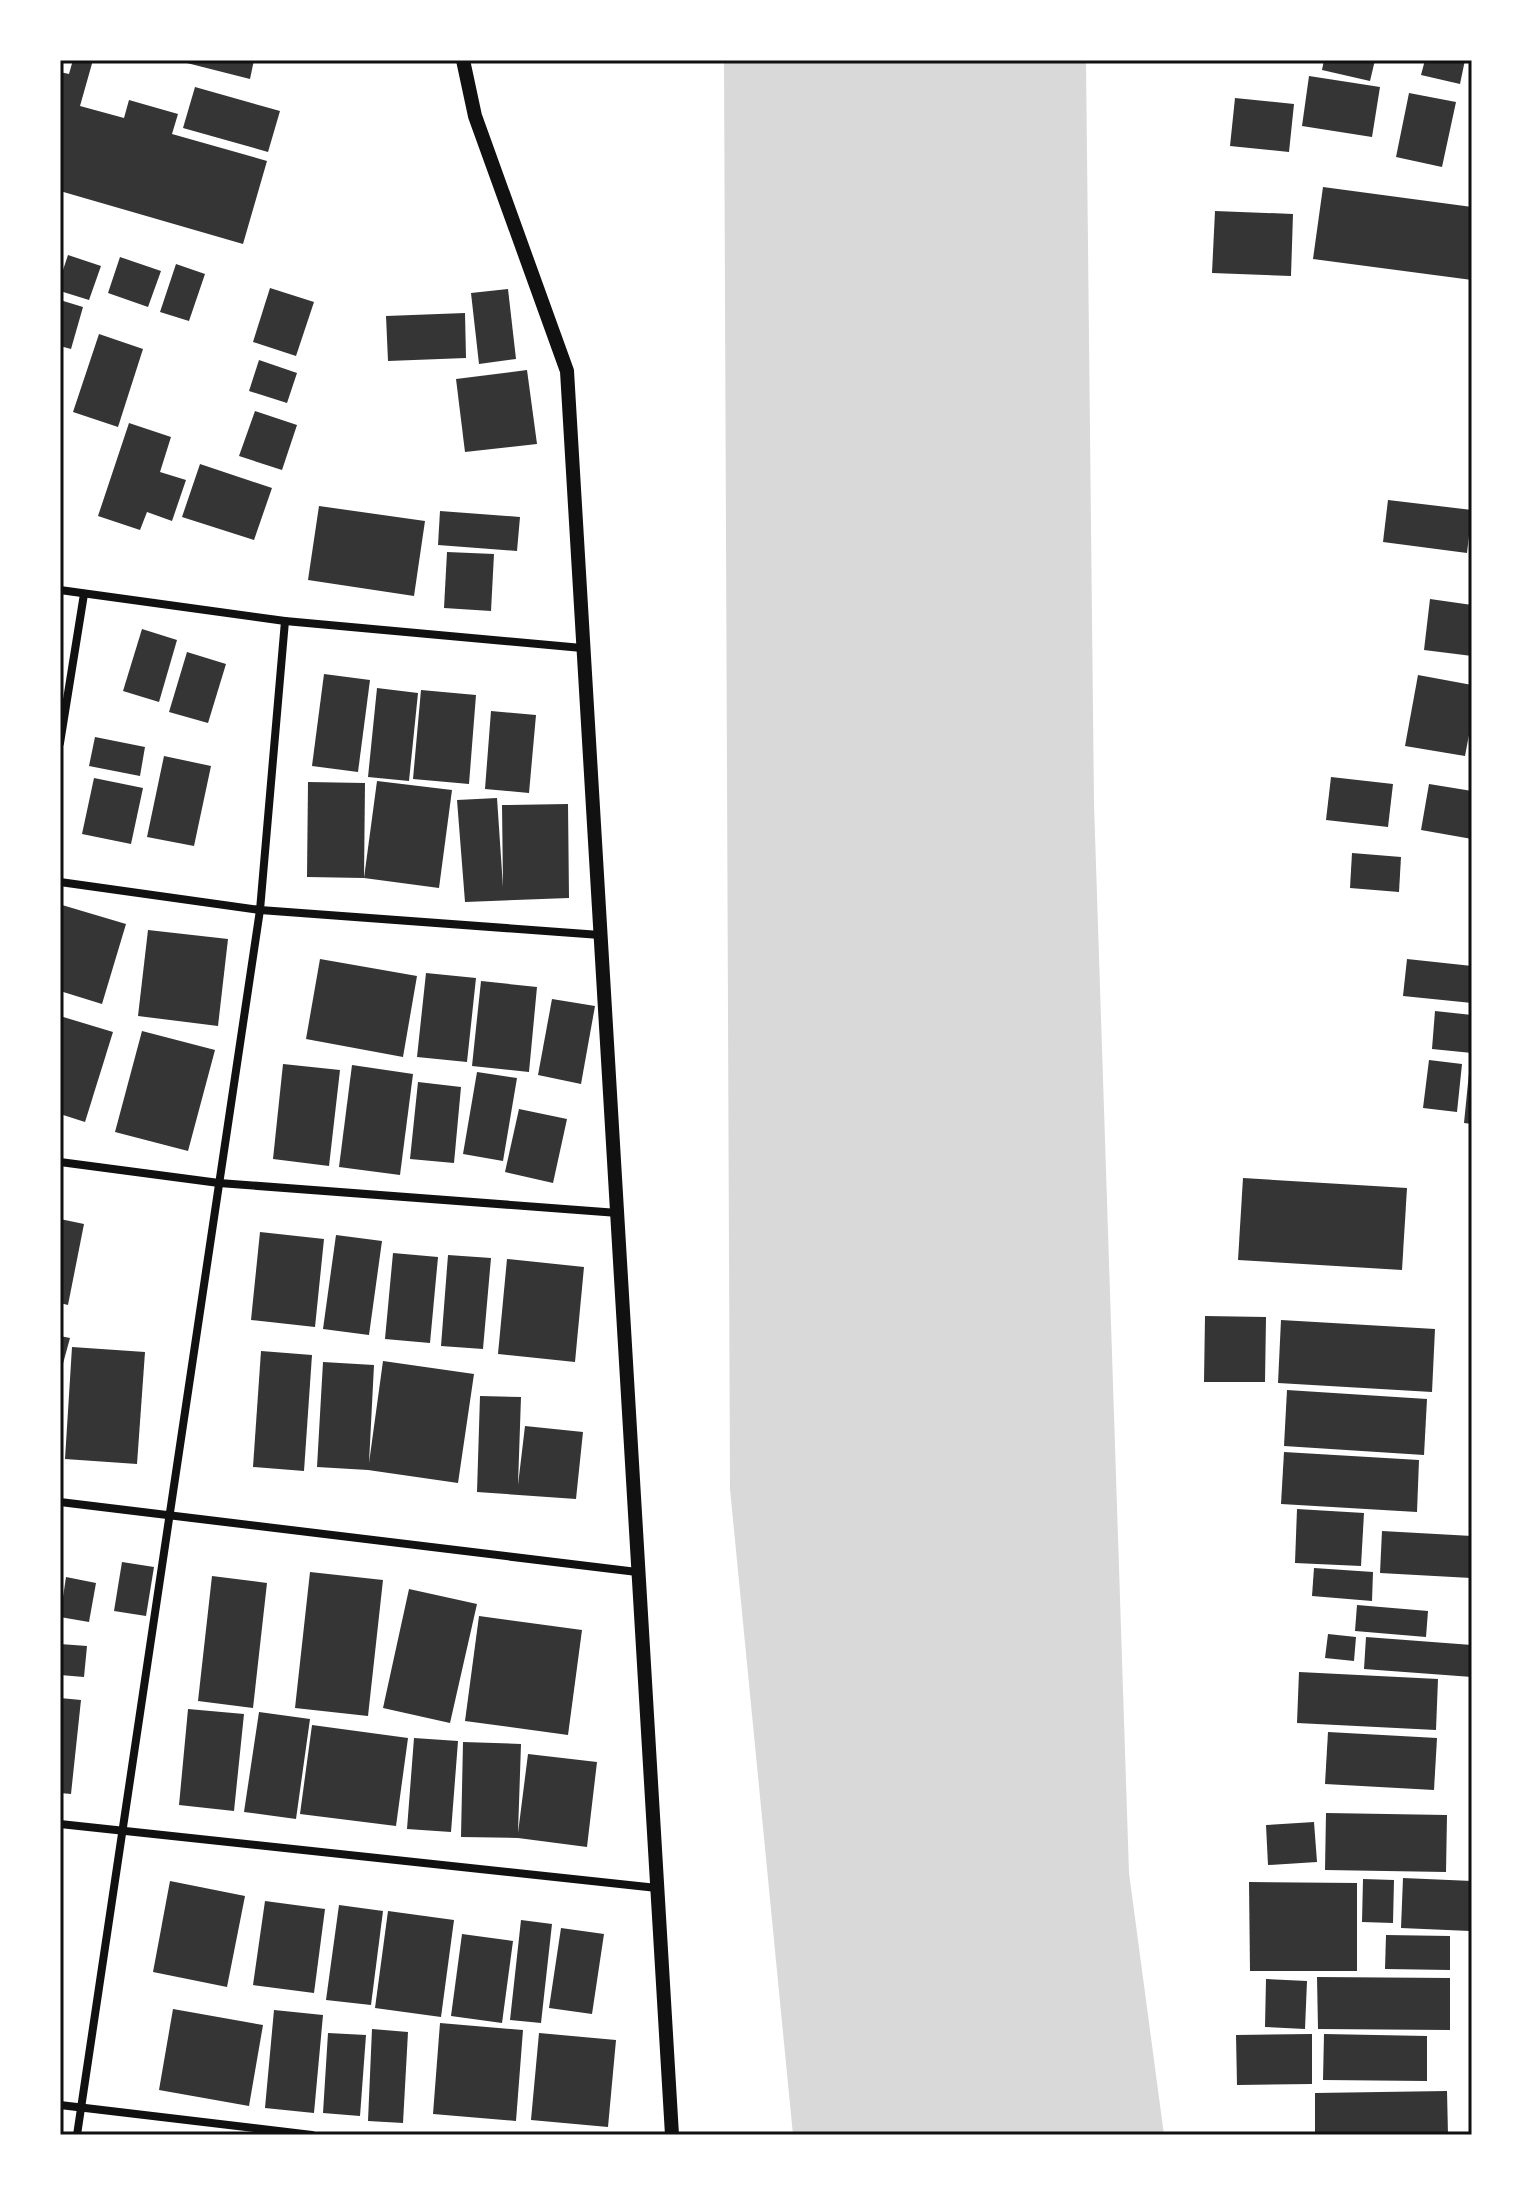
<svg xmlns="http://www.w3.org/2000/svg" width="1532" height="2195" font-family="Barlow,sans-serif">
  <rect width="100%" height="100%" fill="#fff"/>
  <path fill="#d9d9d9" d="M724 60H1086L1094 804 1129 1873 1164 2135H793L730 1489Z"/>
  <g fill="#353535">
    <path d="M73 60H93L80 106 124 118 129 100 178 114 172 134 267 161 243 244 60 191V72L69 74Z"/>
    <path d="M175 60H254L250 79Z"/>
    <path d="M1324 60H1375L1370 81 1322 70Z"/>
    <path d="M1425 60H1465L1460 84 1421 75Z"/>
    <path d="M1309 76 1380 87 1372 137 1302 126Z"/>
    <path d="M195 87 280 111 268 152 183 128Z"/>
    <path d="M1409 93 1456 102 1442 167 1396 157Z"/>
    <path d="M1235 98 1294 104 1289 152 1230 146Z"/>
    <path d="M1323 187 1472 207V280L1313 259Z"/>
    <path d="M1215 211 1293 214 1291 276 1212 273Z"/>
    <path d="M68 255 101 266 89 300 60 291V279Z"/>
    <path d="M120 257 161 271 148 307 108 293Z"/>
    <path d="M176 264 205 274 189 321 160 312Z"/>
    <path d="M270 288 314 302 296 356 253 342Z"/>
    <path d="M508 289 516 359 479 364 471 293Z"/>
    <path d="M60 300 83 307 71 349 60 346Z"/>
    <path d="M465 313 466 358 388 361 386 316Z"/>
    <path d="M99 334 143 349 118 427 73 412Z"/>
    <path d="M259 360 297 373 287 403 249 391Z"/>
    <path d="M527 370 537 444 465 452 456 379Z"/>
    <path d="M255 411 297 425 282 470 239 456Z"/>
    <path d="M129 423 171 437 160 472 186 480 172 521 147 512 140 530 98 516Z"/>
    <path d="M200 464 272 488 254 540 182 517Z"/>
    <path d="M1388 500 1472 510 1467 553 1383 542Z"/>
    <path d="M319 506 425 521 414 596 308 580Z"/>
    <path d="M440 511 520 517 517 551 438 545Z"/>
    <path d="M447 552 494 554 491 611 444 608Z"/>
    <path d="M1430 599 1472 605V656L1424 650Z"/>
    <path d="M142 629 177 640 159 702 123 691Z"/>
    <path d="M187 652 226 664 208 723 169 712Z"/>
    <path d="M324 674 370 680 358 772 312 766Z"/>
    <path d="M1418 675 1472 685V719L1465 756 1405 746Z"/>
    <path d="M377 688 418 693 409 781 368 777Z"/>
    <path d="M421 690 476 695 469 784 413 779Z"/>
    <path d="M491 711 536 715 529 793 485 789Z"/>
    <path d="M95 737 145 747 140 776 89 766Z"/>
    <path d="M164 756 211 766 194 846 147 837Z"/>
    <path d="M1331 777 1393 784 1388 827 1326 820Z"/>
    <path d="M94 778 143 788 131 844 82 834Z"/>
    <path d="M377 781 452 790 439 888 364 878Z"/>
    <path d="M308 782 365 783 364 878 307 877Z"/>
    <path d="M1429 784 1472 791V839L1421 830Z"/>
    <path d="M497 798 503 887 502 805 568 804 569 898 465 902 457 800Z"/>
    <path d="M1352 853 1401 857 1399 892 1350 888Z"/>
    <path d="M62 905 126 924 102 1004 60 991V912Z"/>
    <path d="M148 930 228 939 218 1026 138 1016Z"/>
    <path d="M320 959 417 976 403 1057 306 1039Z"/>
    <path d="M1407 959 1472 966V1003L1403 996Z"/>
    <path d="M426 973 476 978 467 1062 417 1057Z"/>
    <path d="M481 981 537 987 529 1072 472 1066Z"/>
    <path d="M552 999 595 1006 581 1084 538 1075Z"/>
    <path d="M1435 1011 1472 1015V1053L1432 1049Z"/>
    <path d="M60 1016 113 1032 85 1122 60 1114Z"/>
    <path d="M142 1031 215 1050 188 1151 115 1132Z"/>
    <path d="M1429 1060 1462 1064 1457 1112 1423 1108Z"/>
    <path d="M283 1064 340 1070 329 1166 273 1159Z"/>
    <path d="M352 1065 413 1074 400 1175 339 1167Z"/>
    <path d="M477 1072 517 1078 503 1161 463 1154Z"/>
    <path d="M1469 1073H1472V1124L1464 1123Z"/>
    <path d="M418 1082 461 1087 454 1163 410 1159Z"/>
    <path d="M519 1109 567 1119 553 1183 505 1172Z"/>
    <path d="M1243 1178 1407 1188 1402 1270 1238 1260Z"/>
    <path d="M60 1219 84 1224 68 1305 60 1303Z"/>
    <path d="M260 1232 324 1239 315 1327 251 1320Z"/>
    <path d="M336 1235 382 1241 369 1335 323 1329Z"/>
    <path d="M393 1253 438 1257 430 1343 385 1339Z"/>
    <path d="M448 1255 491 1258 483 1349 441 1346Z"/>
    <path d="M507 1259 584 1267 575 1362 498 1354Z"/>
    <path d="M1205 1316 1266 1317 1265 1382H1204Z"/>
    <path d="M1281 1320 1435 1329 1432 1392 1278 1383Z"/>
    <path d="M60 1336 70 1338 61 1371H60Z"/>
    <path d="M72 1347 145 1352 137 1464 65 1459Z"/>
    <path d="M261 1351 312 1355 304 1471 253 1467Z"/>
    <path d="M383 1361 474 1374 458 1483 368 1470 317 1467 323 1362 374 1365 369 1463Z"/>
    <path d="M1287 1390 1427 1399 1424 1455 1284 1446Z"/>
    <path d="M480 1396 521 1397 518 1485 525 1426 583 1432 576 1499 477 1492Z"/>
    <path d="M1284 1452 1419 1460 1417 1512 1281 1504Z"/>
    <path d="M1297 1509 1364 1513 1361 1566 1295 1563Z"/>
    <path d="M1382 1531 1472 1536 1471 1578 1380 1573Z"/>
    <path d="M122 1562 154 1567 146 1616 114 1611Z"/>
    <path d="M1314 1568 1373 1572 1372 1601 1312 1596Z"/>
    <path d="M310 1572 383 1580 368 1716 295 1708Z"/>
    <path d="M212 1576 267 1583 253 1708 198 1701Z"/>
    <path d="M66 1577 96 1583 89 1622 60 1617Z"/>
    <path d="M409 1589 477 1604 450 1723 383 1708Z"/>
    <path d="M1357 1605 1428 1611 1426 1637 1355 1631Z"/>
    <path d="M479 1616 582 1630 568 1735 465 1721Z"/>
    <path d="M1328 1634 1356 1637 1354 1661 1325 1658Z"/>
    <path d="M1366 1637 1472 1645V1677L1364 1669Z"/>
    <path d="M60 1644 87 1646 84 1677 60 1675Z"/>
    <path d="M1299 1672 1438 1679 1436 1730 1297 1723Z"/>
    <path d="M60 1698 81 1700 71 1794 60 1793Z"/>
    <path d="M188 1709 244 1714 234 1811 179 1805Z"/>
    <path d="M259 1712 310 1719 296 1819 244 1812Z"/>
    <path d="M312 1725 408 1738 396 1826 300 1814Z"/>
    <path d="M1328 1732 1437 1738 1434 1790 1325 1784Z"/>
    <path d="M414 1738 458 1741 451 1832 407 1829Z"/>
    <path d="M463 1742 521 1744 518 1833 528 1754 597 1762 587 1847 518 1838 461 1837Z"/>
    <path d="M1326 1813 1447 1815 1446 1872 1325 1870Z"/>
    <path d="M1314 1822 1317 1862 1268 1865 1266 1825Z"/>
    <path d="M1403 1878 1472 1881 1470 1931 1401 1928Z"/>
    <path d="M1363 1879 1394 1880 1393 1923 1362 1922Z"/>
    <path d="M170 1881 245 1896 227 1987 153 1972Z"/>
    <path d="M1249 1882 1357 1883V1971H1250Z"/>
    <path d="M265 1901 325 1909 314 1993 253 1985Z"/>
    <path d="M339 1905 383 1911 371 2005 326 2000Z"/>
    <path d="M388 1911 454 1920 441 2017 375 2008Z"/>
    <path d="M521 1920 552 1924 541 2023 510 2020Z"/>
    <path d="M561 1928 604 1934 592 2014 549 2008Z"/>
    <path d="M462 1934 513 1941 502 2023 451 2016Z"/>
    <path d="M1386 1935 1450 1936V1970L1385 1969Z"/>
    <path d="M1317 1977 1450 1978V2030L1318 2029Z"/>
    <path d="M1266 1979 1307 1981 1305 2029 1265 2027Z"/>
    <path d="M173 2009 263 2025 249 2106 159 2090Z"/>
    <path d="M274 2010 323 2015 314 2113 265 2108Z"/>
    <path d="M440 2023 523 2030 516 2121 433 2114Z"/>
    <path d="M372 2029 408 2032 403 2123 368 2121Z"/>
    <path d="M328 2033 366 2035 360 2116 323 2113Z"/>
    <path d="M539 2033 616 2040 608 2127 531 2120Z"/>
    <path d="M1312 2034V2084L1237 2085 1236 2035Z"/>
    <path d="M1324 2034 1427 2036V2081L1323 2080Z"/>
    <path d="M1447 2091 1448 2135H1315V2093Z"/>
  </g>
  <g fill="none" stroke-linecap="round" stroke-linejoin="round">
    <g stroke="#111" stroke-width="8">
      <path d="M60 590 285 621 582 648"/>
      <path d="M60 743 84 594"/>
      <path d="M60 882 260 910 600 935"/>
      <path d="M60 1162 219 1183 618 1213"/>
      <path d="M60 1502 637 1572"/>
      <path d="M60 1824 657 1888"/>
      <path d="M60 2105 312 2135"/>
      <path d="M77 2135 260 910 285 621"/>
    </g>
    <path stroke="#111" stroke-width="14" d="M463 60 475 116 567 371 672 2135"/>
  </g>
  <rect width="1532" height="2195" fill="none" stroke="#ffffff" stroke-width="124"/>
  <rect x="62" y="62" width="1408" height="2071" fill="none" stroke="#111" stroke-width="3"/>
</svg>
